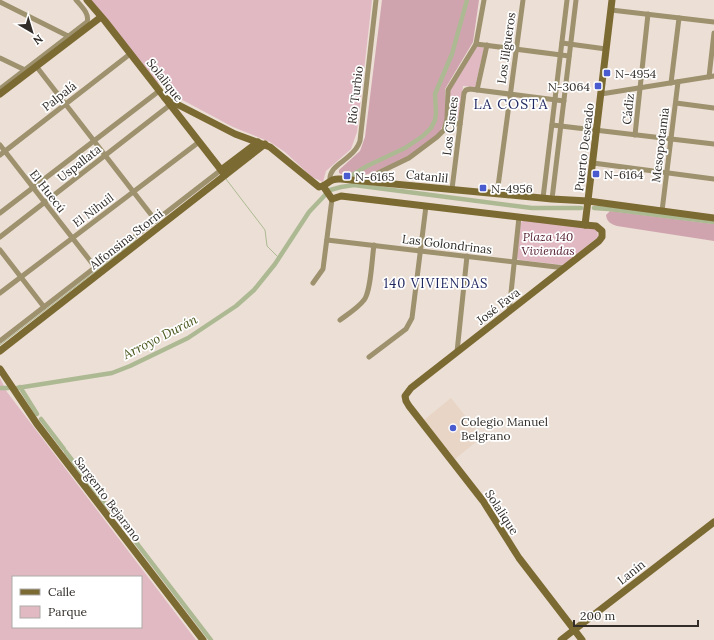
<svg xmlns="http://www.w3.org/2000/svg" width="714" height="640" font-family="Lora,serif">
  <rect width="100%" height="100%" fill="#ecdfd5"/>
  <path fill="#e8d5c5" d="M451 398 482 437 455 459 424 420Z"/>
  <g fill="#e1b9c3" fill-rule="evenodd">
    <path d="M91 0H372L357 132 351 149 326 171 323 182 312 177 285 152 270 142 233 127 175 96 156 81Z"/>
    <path d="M477 46 484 48 475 87 463 86 460 117 456 120H452L449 117 450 90Z"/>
    <path d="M523 220 593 228 597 230 598 237 563 265 520 260 516 258 520 224Z"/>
    <path d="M0 378 7 392 196 640H0ZM13 577H141V627H13Z"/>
  </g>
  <g fill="#d0a4af">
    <path d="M382 0H479L473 42 445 89V120L443 125 439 133 407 158 400 161C382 168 358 183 339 173V170L360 151 365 137Z"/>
    <path d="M610 211 714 224V241L617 226C611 224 607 222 606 215Z"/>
  </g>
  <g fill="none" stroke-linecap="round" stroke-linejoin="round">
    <g stroke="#adb993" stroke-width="1">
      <path d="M226 179 265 230 267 246 279 258"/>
      <path d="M0 345 136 240"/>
    </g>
    <g stroke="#adb993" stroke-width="4.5">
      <path d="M351 176 367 166 405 148 423 136 431 128 435 120 436 113 435 94 452 54 467 0"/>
      <path d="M330 190 341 187 354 185 532 208H581"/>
      <path d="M594 208 609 209 714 222"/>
      <path d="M20 387 37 414"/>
      <path d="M0 388H8"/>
      <path d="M17 388 112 373 130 366 188 338 236 306 254 290 275 264 309 212 326 194"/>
      <path d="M41 419 64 449"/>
      <path d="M66 452 107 506"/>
      <path d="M109 507 211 640"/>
    </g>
    <g stroke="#9d916e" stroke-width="5">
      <path d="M0 2 68 36"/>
      <path d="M611 10 714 22"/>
      <path d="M562 43 606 49"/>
      <path d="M476 44 569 56"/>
      <path d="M0 58 25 70"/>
      <path d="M36 66 156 221"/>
      <path d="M709 77 714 33"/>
      <path d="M671 83 679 18"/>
      <path d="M0 89 87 22C90 14 81 6 76 0"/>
      <path d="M477 90 487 45"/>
      <path d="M601 94 714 76"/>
      <path d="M676 103 714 108"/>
      <path d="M447 123 460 124"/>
      <path d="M552 125 714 144"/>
      <path d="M635 135 648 14"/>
      <path d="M0 145 95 267"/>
      <path d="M0 155 130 54"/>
      <path d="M593 163 714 179"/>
      <path d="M330 180C329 168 342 163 349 156 354 152 358 147 360 141L376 0"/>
      <path d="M372 182 378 173 409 158 437 137 444 130 447 119 448 90 476 44 484 0"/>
      <path d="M452 189 464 93 466 90 470 89 564 101"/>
      <path d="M497 194 523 0"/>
      <path d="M543 198 567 0"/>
      <path d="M552 199 576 0"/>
      <path d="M662 211 678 82"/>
      <path d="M0 213 159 91"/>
      <path d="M0 237 170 105"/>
      <path d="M327 240 565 268"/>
      <path d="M0 250 44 307"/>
      <path d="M313 283 323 269 332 199"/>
      <path d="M0 293 199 142"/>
      <path d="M509 312 519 217"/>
      <path d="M340 320C348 314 358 308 364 300 371 292 372 257 374 245"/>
      <path d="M0 341 221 170"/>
      <path d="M457 352 467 256"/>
      <path d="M369 357 406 329 412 318 426 206"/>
    </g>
    <g stroke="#7c6a33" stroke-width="7">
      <path d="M87 0 105 21 225 175"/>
      <path d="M0 94 101 17"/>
      <path d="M165 98 235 134 270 147 319 187C328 186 328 178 341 179L552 199 588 201 714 218"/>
      <path d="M221 170 258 142"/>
      <path d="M323 186 332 199 341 196 585 225 596 226 602 231V237L599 241 411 388 405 396 406 401 409 406 483 501 519 558 582 640"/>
      <path d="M585 225 612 0"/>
      <path d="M0 351 265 144"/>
      <path d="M0 369 37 424 203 640"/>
      <path d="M561 640 714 522"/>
    </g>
  </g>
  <g fill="#495bcf" stroke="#fff" stroke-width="1.5">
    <rect x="603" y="69" width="8" height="8" rx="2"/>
    <rect x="594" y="82" width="8" height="8" rx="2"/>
    <rect x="592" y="170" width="8" height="8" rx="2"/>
    <rect x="343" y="172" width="8" height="8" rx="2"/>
    <rect x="479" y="184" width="8" height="8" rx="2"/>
    <circle cx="453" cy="428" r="4"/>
  </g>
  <g text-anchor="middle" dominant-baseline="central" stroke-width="3.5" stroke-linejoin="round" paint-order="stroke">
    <g font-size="12" fill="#322d29" stroke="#fff">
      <text transform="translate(506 48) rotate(-82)">Los Jilgueros</text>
      <text transform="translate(165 80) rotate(52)">Solalique</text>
      <text transform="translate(355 95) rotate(-83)">Río Turbio</text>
      <text transform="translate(59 96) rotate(-38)">Palpalá</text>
      <text transform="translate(628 109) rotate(-84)">Cádiz</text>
      <text transform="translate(450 126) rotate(-83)">Los Cisnes</text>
      <text transform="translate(660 145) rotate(-83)">Mesopotamia</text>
      <text transform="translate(584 147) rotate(-83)">Puerto Deseado</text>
      <text transform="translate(79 163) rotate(-38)">Uspallata</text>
      <text transform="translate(427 176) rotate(6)">Catanlil</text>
      <text transform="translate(48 191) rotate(52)">El Huecú</text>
      <text transform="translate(93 210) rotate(-37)">El Nihuil</text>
      <text transform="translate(126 239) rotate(-38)">Alfonsina Storni</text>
      <text transform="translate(447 244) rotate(7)">Las Golondrinas</text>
      <text transform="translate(498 306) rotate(-38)">José Fava</text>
      <text transform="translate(108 499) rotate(53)">Sargento Bejarano</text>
      <text transform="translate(502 512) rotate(57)">Solalique</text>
      <text transform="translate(631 572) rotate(-38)">Lanín</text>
    </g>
    <g font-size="12" fill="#322d29" stroke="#fff" text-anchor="start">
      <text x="615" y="73">N-4954</text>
      <text x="590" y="86" text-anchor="end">N-3064</text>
      <text x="604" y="174">N-6164</text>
      <text x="355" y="176">N-6165</text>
      <text x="491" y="188">N-4956</text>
      <text x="461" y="421">Colegio Manuel<tspan x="461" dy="14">Belgrano</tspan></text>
    </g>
    <g font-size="12" font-style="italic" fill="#521b2e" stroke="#fff">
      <text x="548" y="236">Plaza 140<tspan x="548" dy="14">Viviendas</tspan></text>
    </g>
    <g font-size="13" letter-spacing="1" fill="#1d255e" stroke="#fff">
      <text x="436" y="283">140 VIVIENDAS</text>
    </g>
    <g font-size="13" font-style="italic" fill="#49571d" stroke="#fff">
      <text transform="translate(160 337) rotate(-27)">Arroyo Durán</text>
    </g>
    <g font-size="14" letter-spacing="1" fill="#1d255e" stroke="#fff">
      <text x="511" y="104">LA COSTA</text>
    </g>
  </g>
  <rect x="12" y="576" width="130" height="52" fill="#ffffff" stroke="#adaba9"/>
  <rect x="20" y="589" width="20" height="6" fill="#7c6a33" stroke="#adaba9"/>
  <text x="48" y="596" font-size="12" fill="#322d29">Calle</text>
  <rect x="20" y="606" width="20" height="12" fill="#e1b9c3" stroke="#adaba9"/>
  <text x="48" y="616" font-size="12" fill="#322d29">Parque</text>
  <g transform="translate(32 32) rotate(142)" stroke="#ffffff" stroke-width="3" paint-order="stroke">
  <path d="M0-3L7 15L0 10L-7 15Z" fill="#322d29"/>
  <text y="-6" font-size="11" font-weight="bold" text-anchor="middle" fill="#322d29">N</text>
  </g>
  <path d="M574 620v6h124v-6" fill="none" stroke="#322d29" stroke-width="2"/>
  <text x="580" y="620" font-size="12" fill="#322d29" stroke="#ffffff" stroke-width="3" paint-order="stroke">200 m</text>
</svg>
